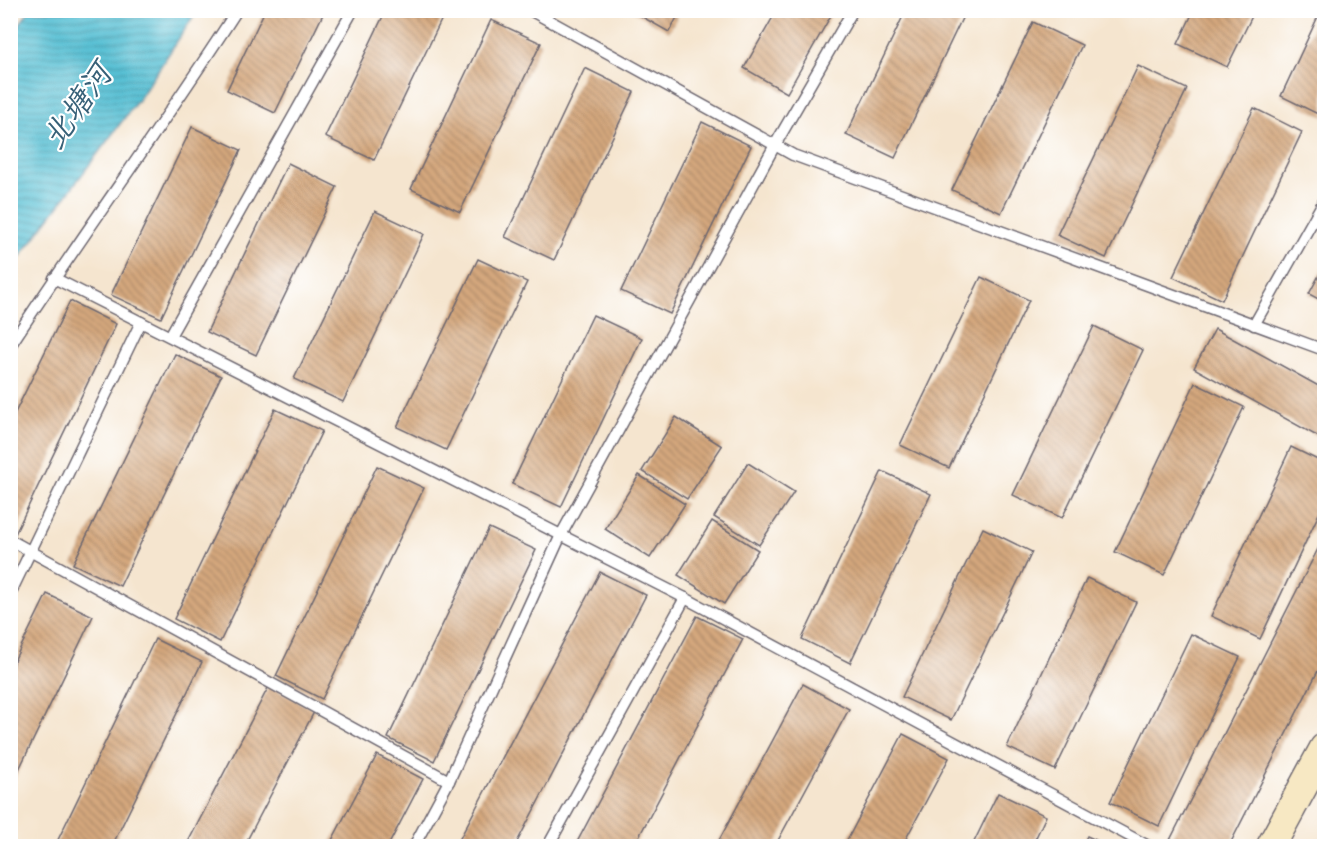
<svg xmlns="http://www.w3.org/2000/svg" width="1335" height="857" font-family="Caveat,'LXGW WenKai TC',sans-serif">
  <defs>
    <pattern id="water-rules" width="6" height="5" patternUnits="userSpaceOnUse" patternTransform="scale(1.5)"><rect width="6" height="5" fill="#57c0d4"/><path d="M0 2.5h6" fill="none" stroke="#489cad"/></pattern>
    <pattern id="building-back-hatch" width="6" height="6" patternUnits="userSpaceOnUse" patternTransform="scale(1.5)"><rect width="6" height="6" fill="#d4a77d"/><path d="M-1 5l2 2M0 0l6 6M5-1l2 2" fill="none" stroke="#ac8868"/></pattern>
  </defs>
  <rect width="100%" height="100%" fill="#fff"/>
  <filter id="ink" filterUnits="userSpaceOnUse"><feTurbulence type="fractalNoise" baseFrequency=".0167" numOctaves="2"/><feDisplacementMap in="SourceGraphic" scale="12" xChannelSelector="R" yChannelSelector="G"/><feConvolveMatrix kernelMatrix="1 2 1 2 8 2 1 2 1" color-interpolation-filters="sRGB"/></filter>
  <filter id="wash" filterUnits="userSpaceOnUse"><feTurbulence type="fractalNoise" baseFrequency=".008" numOctaves="4" result="noise"/><feDisplacementMap in="SourceGraphic" scale="24" xChannelSelector="R" yChannelSelector="G"/><feGaussianBlur stdDeviation="1.35" result="paint"/><feColorMatrix in="noise" values="0 0 0 0 0 0 0 0 0 0 0 0 0 0 0 0 0 1.4 0 .05"/><feComposite in="paint" operator="in"/></filter>
  <g filter="url(#wash)">
    <rect width="100%" height="100%" fill="#f5e5cf"/>
    <path fill="url(#water-rules)" stroke="#3c7188" stroke-width="1.5" d="M29 11H197L141 96 11 269V36Z"/>
    <g id="blocks">
      <g fill="url(#building-back-hatch)">
        <path d="M265 10H325L275 113 227 90Z"/>
        <path d="M386 10H446L374 160 325 137Z"/>
        <path d="M630 10H681L669 32Z"/>
        <path d="M777 10H834L787 93 744 68Z"/>
        <path d="M906 10H966L895 158 846 135Z"/>
        <path d="M1194 10H1255L1227 67 1178 44Z"/>
        <path d="M1321 10H1324V117L1281 96Z"/>
        <path d="M491 20 541 43 460 212 411 189Z"/>
        <path d="M1033 22 1082 45 1001 213 952 190Z"/>
        <path d="M1138 66 1187 89 1106 258 1057 235Z"/>
        <path d="M585 68 634 92 554 260 505 237Z"/>
        <path d="M1254 108 1302 132 1222 300 1173 277Z"/>
        <path d="M702 122 751 146 670 314 621 291Z"/>
        <path d="M192 127 241 150 161 318 111 295Z"/>
        <path d="M288 163 337 187 256 355 207 332Z"/>
        <path d="M375 211 424 234 343 402 294 379Z"/>
        <path d="M478 259 527 282 446 450 397 427Z"/>
        <path d="M1324 266V302L1309 294Z"/>
        <path d="M981 277 1029 300 949 468 900 445Z"/>
        <path d="M70 301 116 324 15 534 10 532V423Z"/>
        <path d="M593 315 642 338 561 507 512 484Z"/>
        <path d="M1094 326 1143 350 1062 518 1013 495Z"/>
        <path d="M1215 329 1324 389V440L1194 368Z"/>
        <path d="M175 354 221 376 120 586 73 564Z"/>
        <path d="M1195 383 1244 407 1164 575 1115 552Z"/>
        <path d="M275 409 322 431 220 642 174 619Z"/>
        <path d="M676 417 722 446 687 499 642 471Z"/>
        <path d="M1291 447 1324 463V503L1260 639 1211 616Z"/>
        <path d="M748 463 794 492 759 545 714 517Z"/>
        <path d="M377 466 424 488 322 699 276 676Z"/>
        <path d="M882 471 931 494 850 663 802 639Z"/>
        <path d="M639 475 685 504 650 558 605 529Z"/>
        <path d="M712 521 758 550 724 604 678 575Z"/>
        <path d="M489 528 536 550 434 761 388 738Z"/>
        <path d="M983 528 1032 552 951 720 902 697Z"/>
        <path d="M1324 537V659L1229 846H1167Z"/>
        <path d="M600 572 646 595 515 846H456Z"/>
        <path d="M1087 578 1136 602 1055 770 1007 747Z"/>
        <path d="M47 594 93 616 10 788V669Z"/>
        <path d="M697 616 743 639 634 846H575Z"/>
        <path d="M1191 634 1240 657 1159 826 1110 802Z"/>
        <path d="M155 639 202 662 112 846H55Z"/>
        <path d="M803 684 849 709 775 846H716Z"/>
        <path d="M269 686 315 710 244 846H186Z"/>
        <path d="M903 734 949 758 902 846H844Z"/>
        <path d="M377 755 423 779 388 846H329Z"/>
        <path d="M998 793 1046 816 1032 846H972Z"/>
        <path d="M1087 836 1109 846H1082Z"/>
      </g>
    </g>
  </g>
  <g filter="url(#ink)">
    <use href="#blocks" fill-opacity="0" stroke="#6c666f" stroke-width="1.5"/>
    <g fill="none" stroke-linecap="round" stroke-linejoin="round">
      <g stroke="#6c666f" stroke-width="13">
        <g id="lane">
          <path d="M530 10 793 155 1324 350"/>
          <path d="M54 278 685 598 1148 846"/>
          <path d="M1254 325 1324 201"/>
          <path d="M170 336 353 10"/>
          <path d="M10 346C84 232 164 124 237 10"/>
          <path d="M10 540 449 781"/>
          <path d="M10 594 141 322"/>
          <path d="M414 846 449 781 561 535 775 145 853 10"/>
          <path d="M548 846 685 598"/>
        </g>
      </g>
      <g stroke="#6c666f" stroke-width="31">
        <path id="secondary" d="M1271 846 1324 748"/>
      </g>
      <use href="#lane" stroke="#fff" stroke-width="10"/>
      <use href="#secondary" stroke="#f7e8c3" stroke-width="28"/>
    </g>
  </g>
  <g text-anchor="middle" dominant-baseline="central" stroke-width="4.5" stroke-linejoin="round" paint-order="stroke">
    <g font-size="32" font-style="italic" fill="#376178" stroke="#fff">
      <text transform="translate(77 106) rotate(-55)">北塘河</text>
    </g>
  </g>
  <rect width="1335" height="857" fill="none" stroke="#fff" stroke-width="36"/>
</svg>
